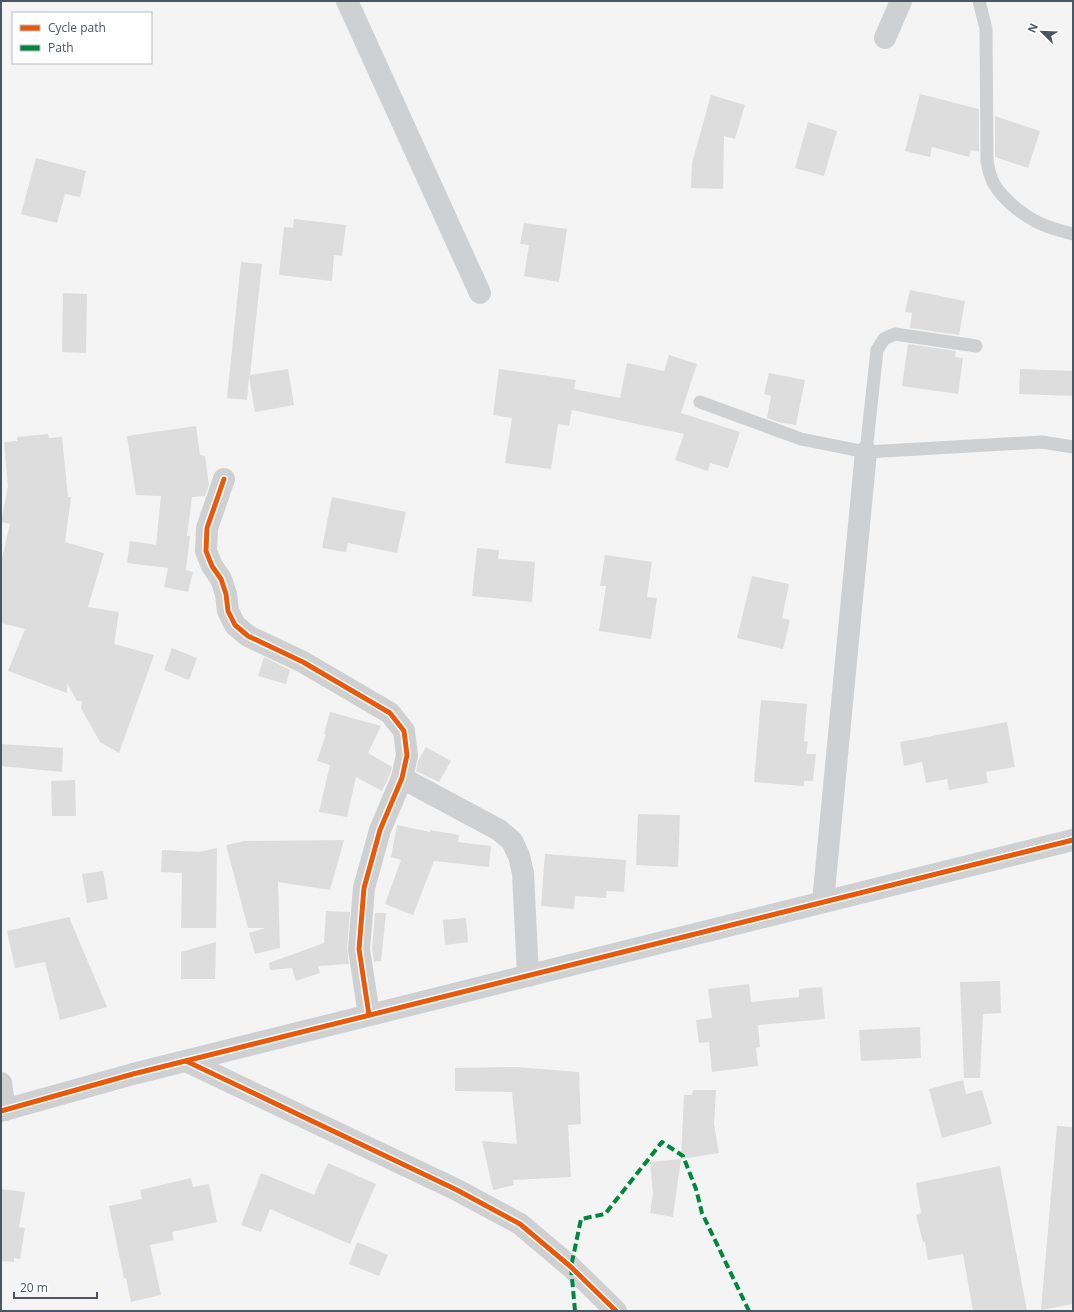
<svg xmlns="http://www.w3.org/2000/svg" width="1074" height="1312" font-family="'Open Sans',sans-serif">
  <rect width="100%" height="100%" fill="#f4f4f4"/>
  <g fill="#ddddde">
    <path d="M920 94 979 109V152L971 150 969 157 932 147 930 157 905 151Z"/>
    <path d="M711 95 745 105 735 139 724 136 723 189 691 188 692 163Z"/>
    <path d="M995 116 1040 131 1028 168 995 157Z"/>
    <path d="M808 122 837 131 824 176 795 168Z"/>
    <path d="M36 158 86 171 80 197 65 194 57 223 21 214Z"/>
    <path d="M294 219 346 225 342 256 334 255 332 281 279 275 284 227 293 228Z"/>
    <path d="M524 223 567 229 559 282 524 276 529 245 520 244Z"/>
    <path d="M241 262 262 264 250 375 288 369 294 405 255 412 249 377 247 400 227 398Z"/>
    <path d="M910 290 965 301 959 335 910 328 912 313 905 312Z"/>
    <path d="M63 293 87 294 86 353 62 352Z"/>
    <path d="M908 344 956 351 955 357 963 358 958 394 902 386Z"/>
    <path d="M669 355 697 364 681 413 740 432 728 468 710 463 708 471 675 460 684 434 572 410 569 426 558 424 551 469 505 463 512 418 493 415 499 369 576 380 574 389 620 398 627 363 664 371Z"/>
    <path d="M1020 369 1073 371V396L1019 394Z"/>
    <path d="M769 373 805 380 796 425 778 422 767 418 771 396 764 394Z"/>
    <path d="M196 426 200 455 205 456 209 485 205 496 192 497 187 536H190L186 570 193 572 188 592 164 587 168 568 127 563 130 541 156 545 161 496 136 495 127 436Z"/>
    <path d="M48 434 49 438 62 437 68 497H71L65 542 104 553 88 607 119 612 114 644 154 655 119 753 100 742 81 708 82 701H77L67 683V693L8 671 25 629 1 623V562L10 524 1 522 8 486 4 442 17 441V437Z"/>
    <path d="M332 497 406 512 397 553 348 543 346 552 322 548Z"/>
    <path d="M477 548 499 550 498 559 535 562 532 602 472 596Z"/>
    <path d="M605 555 652 562 647 597 657 598 651 639 599 631 606 586H600Z"/>
    <path d="M752 576 789 584 782 618 790 620 783 649 737 638Z"/>
    <path d="M172 648 197 658 189 680 164 670Z"/>
    <path d="M264 657 290 670 286 684 258 676Z"/>
    <path d="M761 700 807 704 804 741 808 742 806 754H816L813 781H804V786L754 782Z"/>
    <path d="M330 712 381 726 368 753 392 767 390 774 382 791 356 777 347 817 319 812 330 765 317 761 326 734H324Z"/>
    <path d="M1007 722 1015 767 986 772 988 783 949 790 947 779 926 783 922 762 904 766 900 742Z"/>
    <path d="M1 744 63 748 62 772 1 766Z"/>
    <path d="M426 747 451 761 439 782 416 771 418 761Z"/>
    <path d="M75 780 76 816H52L51 781Z"/>
    <path d="M638 814 680 815 678 867 636 865Z"/>
    <path d="M397 825 430 832V830L459 835 458 842 491 846 489 867 434 861 413 915 385 904 401 860 391 857Z"/>
    <path d="M344 840 330 890 278 882 280 948 255 954 249 933 265 928H248L226 845 245 841Z"/>
    <path d="M217 848 216 928H181L182 873 161 872 162 850 199 852Z"/>
    <path d="M545 854 626 860 624 892 607 891 606 898 575 896 574 909 541 906Z"/>
    <path d="M103 871 108 899 87 903 82 874Z"/>
    <path d="M326 911 350 912 347 948 349 964 318 966 320 973 296 981 292 968 270 970 269 963 324 943Z"/>
    <path d="M375 913H386L381 961 374 962 372 949Z"/>
    <path d="M69 917 107 1007 60 1020 45 962 15 968 7 931Z"/>
    <path d="M466 918 468 942 445 945 443 920Z"/>
    <path d="M216 942 215 979H181V952Z"/>
    <path d="M1000 981 1001 1013 983 1014 980 1078H964L960 982Z"/>
    <path d="M749 984 751 1002 799 997V989L822 987 825 1019 758 1025 760 1047 756 1048 758 1066 712 1072 709 1042 699 1043 696 1020 712 1018 708 989Z"/>
    <path d="M920 1027 921 1058 861 1061 859 1030Z"/>
    <path d="M516 1067 579 1072 581 1124 568 1125 571 1177 513 1180 514 1185 493 1190 482 1141 517 1144 512 1092 455 1091V1068Z"/>
    <path d="M963 1080 966 1094 982 1090 992 1124 942 1138 929 1089Z"/>
    <path d="M693 1090H716L714 1124 719 1153 681 1159 673 1217 650 1213 653 1194 650 1162 681 1159 684 1095H692Z"/>
    <path d="M1057 1126 1073 1127V1304L1041 1310Z"/>
    <path d="M328 1163 376 1184 350 1244 270 1209 261 1232 241 1225 261 1173 314 1195Z"/>
    <path d="M1000 1166 1027 1311H973L963 1254 928 1260 925 1242H923L916 1215 921 1213 916 1183Z"/>
    <path d="M191 1178 193 1187 209 1184 217 1222 172 1232 174 1240 150 1245 161 1295 131 1302 126 1278H124L109 1206 142 1199 140 1190Z"/>
    <path d="M1 1189 25 1192 19 1227 25 1228 20 1259 14 1258V1262L1 1261Z"/>
    <path d="M357 1242 388 1255 379 1276 349 1264Z"/>
  </g>
  <g fill="none" stroke-linecap="round" stroke-linejoin="round">
    <g stroke="#ced0d2" stroke-width="13">
      <path d="M979 1 986 29 987 161C988 166 989 172 991 177 997 195 1020 213 1037 222 1049 228 1061 231 1073 234"/>
      <path d="M700 402 801 439 866 452 1042 442 1073 447"/>
      <path d="M866 452 877 350 884 339 895 334 976 346"/>
    </g>
    <g stroke="#ced0d2" stroke-width="22">
      <path d="M347 1 480 293"/>
      <path d="M885 38 901 1"/>
      <path d="M224 479 207 528 206 551 212 566 221 579 226 594 228 611 235 625 248 636 303 662 390 713 404 731 407 755 402 778 380 830 364 888 359 949 369 1015"/>
      <path d="M402 778 499 830 512 841 519 856 523 873 528 976"/>
      <path d="M823 902 866 452"/>
      <path d="M186 1061 457 1190 520 1224 571 1267 616 1311"/>
      <path d="M1 1083 5 1110"/>
    </g>
    <path stroke="#ced0d2" stroke-width="22" d="M1 1111 133 1074 1073 840"/>
    <path stroke="#00873e" stroke-width="4" stroke-dasharray="8 4" stroke-linecap="butt" d="M575 1311 571 1267 581 1219 605 1214 662 1142 683 1156 696 1189 702 1213 749 1311"/>
    <g stroke="#fff" stroke-width="8">
      <g id="cycleway">
        <path d="M224 479 207 528 206 551 212 566 221 579 226 594 228 611 235 625 248 636 303 662 390 713 404 731 407 755 402 778 380 830 364 888 359 949 369 1015"/>
        <path d="M186 1061 457 1190 520 1224 571 1267 616 1311"/>
        <path d="M1 1111 133 1074 1073 840"/>
      </g>
    </g>
    <use href="#cycleway" stroke="#e8590c" stroke-width="5"/>
  </g>
  <rect width="1074" height="1312" fill="none" stroke="#4a5661" stroke-width="4"/>
  <rect x="12" y="12" width="140" height="52" fill="#ffffff" stroke="#b7bbc0"/>
  <rect x="20" y="25" width="20" height="6" fill="#e8590c" stroke="#b7bbc0"/>
  <text x="48" y="32" font-size="12" fill="#4a5661">Cycle path</text>
  <rect x="20" y="45" width="20" height="6" fill="#00873e" stroke="#b7bbc0"/>
  <text x="48" y="52" font-size="12" fill="#4a5661">Path</text>
  <g transform="translate(1042 32) rotate(293)" stroke="#ffffff" stroke-width="3" paint-order="stroke">
  <path d="M0-3L7 15L0 10L-7 15Z" fill="#4a5661"/>
  <text y="-6" font-size="11" font-weight="bold" text-anchor="middle" fill="#4a5661">N</text>
  </g>
  <path d="M14 1292v6h83v-6" fill="none" stroke="#4a5661" stroke-width="2"/>
  <text x="20" y="1292" font-size="12" fill="#4a5661" stroke="#ffffff" stroke-width="3" paint-order="stroke">20 m</text>
</svg>
